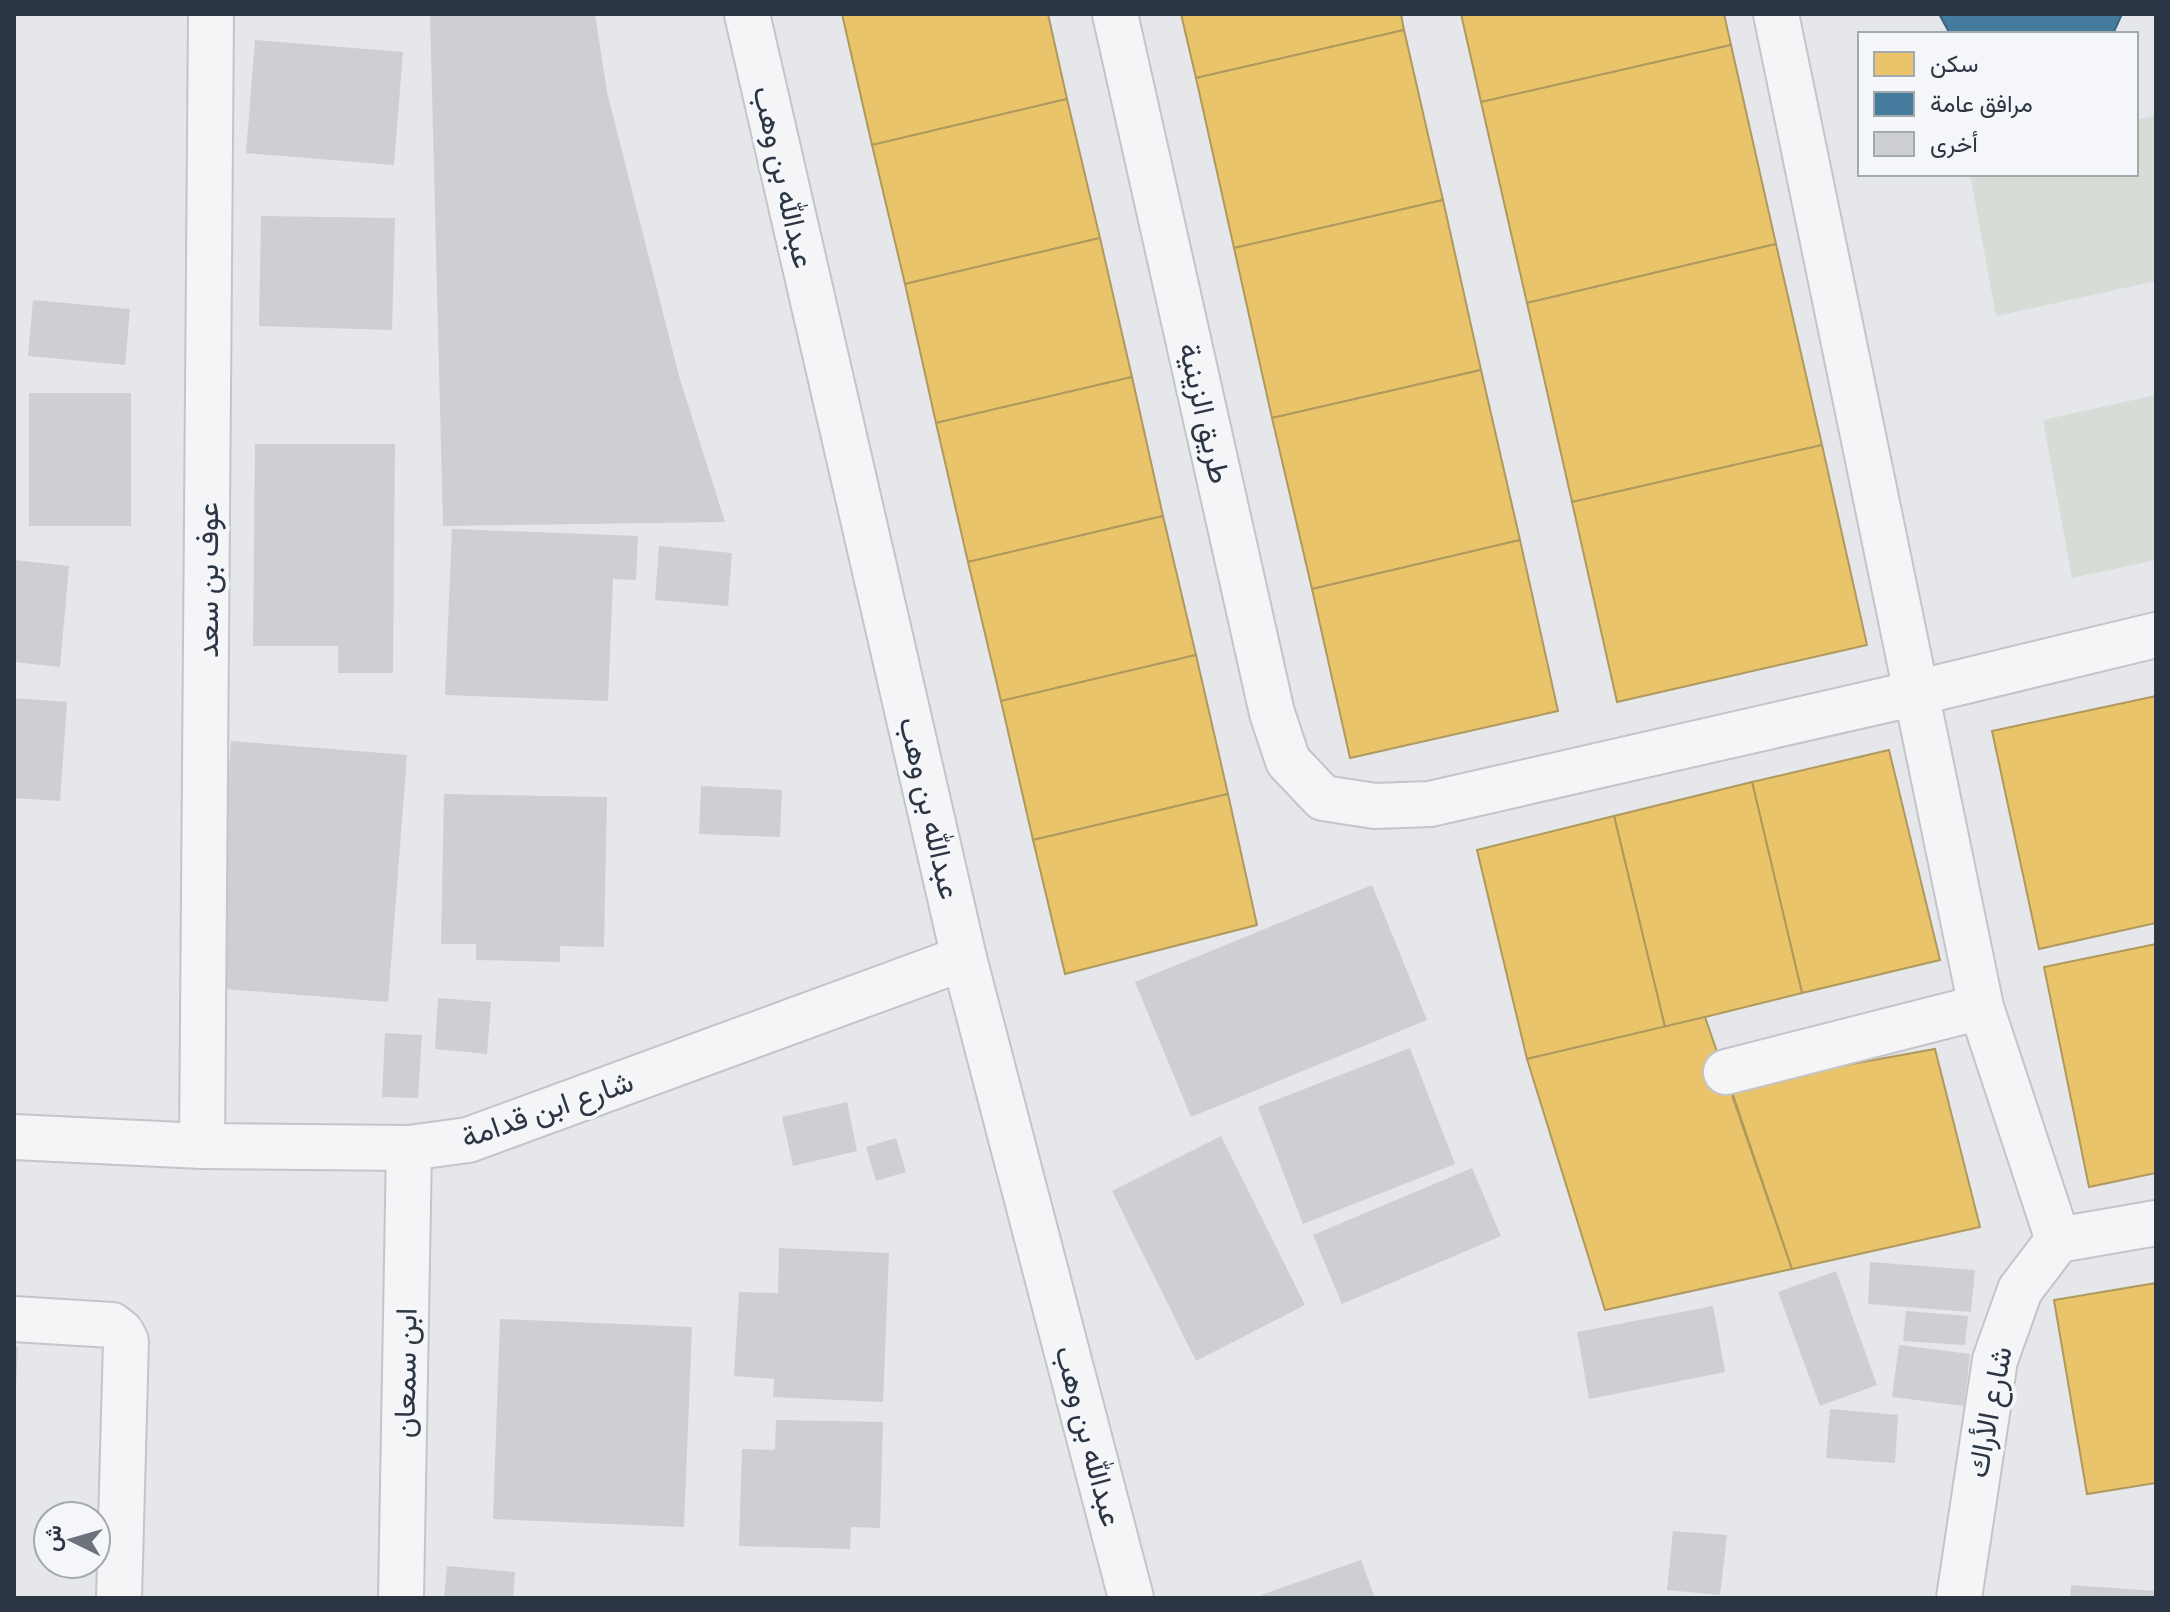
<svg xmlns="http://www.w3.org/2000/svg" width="2170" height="1612" font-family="Cabin,Vazirmatn,sans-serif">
  <rect width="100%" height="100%" fill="#e5e7ea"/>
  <g fill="#d6ddd6">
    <path d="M2156 115V281L1996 316 1970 174H2136V120Z"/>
    <path d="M2156 395V560L2072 578 2043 420Z"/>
  </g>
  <g fill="#e9c46a" stroke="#b0995e" stroke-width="2">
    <path d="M842 14H1048L1067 99 872 145Z"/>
    <path d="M1181 14H1401L1404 30 1196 78Z"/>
    <path d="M1461 14H1724L1731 45 1481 102Z"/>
    <path d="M1404 30 1443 200 1234 248 1196 78Z"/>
    <path d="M1731 45 1776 244 1527 303 1481 102Z"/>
    <path d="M1067 99 1100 238 905 284 872 145Z"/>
    <path d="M1443 200 1481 370 1272 418 1234 248Z"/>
    <path d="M1100 238 1132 377 936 423 905 284Z"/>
    <path d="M1776 244 1822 445 1572 502 1527 303Z"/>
    <path d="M1481 370 1520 540 1312 589 1272 418Z"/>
    <path d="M1132 377 1163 516 968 562 936 423Z"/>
    <path d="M1822 445 1867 645 1617 702 1572 502Z"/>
    <path d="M1163 516 1196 655 1001 701 968 562Z"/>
    <path d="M1520 540 1558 711 1350 758 1312 589Z"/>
    <path d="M1196 655 1228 794 1033 840 1001 701Z"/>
    <path d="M2156 696V923L2039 949 1992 731Z"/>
    <path d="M1889 750 1940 960 1802 993 1752 782Z"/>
    <path d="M1752 782 1802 993 1665 1027 1614 816Z"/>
    <path d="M1228 794 1257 925 1065 974 1033 840Z"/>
    <path d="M1614 816 1665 1027 1527 1059 1477 850Z"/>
    <path d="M2156 944V1173L2089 1187 2044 967Z"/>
    <path d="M1705 1017 1792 1269 1605 1310 1527 1059Z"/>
    <path d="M1935 1049 1980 1227 1792 1269 1730 1086Z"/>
    <path d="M2156 1283V1483L2087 1494 2054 1300Z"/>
  </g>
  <path fill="#457b9d" stroke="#3e6682" stroke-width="2" d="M1939 14H2122L2113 34H1950Z"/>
  <g fill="#cecfd2">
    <path d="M430 14H595L607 92 679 376 725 522 443 526Z"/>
    <path d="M255 40 403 52 394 165 246 153Z"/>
    <path d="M261 216 395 218 392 330 259 326Z"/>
    <path d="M33 300 130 309 125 365 28 356Z"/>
    <rect x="29" y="393" width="102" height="133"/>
    <path d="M255 444H395L393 673H338V646H253Z"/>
    <path d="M452 529 638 536 636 580 613 579 608 701 445 695Z"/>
    <path d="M659 546 732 553 728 606 655 600Z"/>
    <path d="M14 560 69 566 60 667 14 662Z"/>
    <path d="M14 698 67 702 60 801 14 798Z"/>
    <path d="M231 741 407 755 388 1002 212 988Z"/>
    <path d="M701 786 782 790 780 837 699 834Z"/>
    <path d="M444 794 607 797 604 947 560 946V962L476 960V944H441Z"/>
    <path d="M1372 885 1427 1020 1191 1117 1135 982Z"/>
    <path d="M438 998 491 1002 487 1054 435 1049Z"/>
    <path d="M385 1033 422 1035 418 1098 382 1097Z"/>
    <path d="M1410 1048 1455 1164 1303 1224 1258 1107Z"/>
    <path d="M847 1102 857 1151 793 1166 782 1117Z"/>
    <path d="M1221 1136 1305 1305 1196 1361 1112 1191Z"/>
    <path d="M896 1138 906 1172 876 1181 866 1147Z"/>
    <path d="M1472 1168 1501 1236 1342 1304 1313 1235Z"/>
    <path d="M779 1248 889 1253 883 1402 773 1397 774 1379 734 1376 739 1292 778 1293Z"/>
    <path d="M1870 1262 1975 1270 1971 1312 1868 1304Z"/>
    <path d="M1836 1271 1877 1385 1820 1406 1778 1292Z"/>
    <path d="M1713 1306 1725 1372 1589 1399 1577 1332Z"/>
    <path d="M1906 1311 1968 1316 1965 1345 1903 1341Z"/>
    <path d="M500 1319 692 1327 684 1527 493 1519Z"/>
    <path d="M1899 1345 1970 1354 1964 1406 1892 1397Z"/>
    <path d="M14 1347H18L16 1387H14Z"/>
    <path d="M1830 1409 1898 1415 1895 1463 1826 1458Z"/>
    <path d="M776 1420 883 1422 880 1528 851 1527 850 1549 739 1546 742 1449 775 1450Z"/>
    <path d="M1673 1531 1727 1535 1720 1595 1667 1590Z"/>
    <path d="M1361 1560 1375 1598H1262L1261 1595Z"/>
    <path d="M447 1566 515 1572 513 1598H444Z"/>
    <path d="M2071 1585 2156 1591V1598H2070Z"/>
  </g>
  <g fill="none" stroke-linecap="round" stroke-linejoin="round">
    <g stroke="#c3c5c8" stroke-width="48">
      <g id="minor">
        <path d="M747 14 964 958 1131 1598"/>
        <path d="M1115 14 1272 713 1288 761 1323 798 1375 806 1430 804 1916 693 2156 635"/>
        <path d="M1776 14 1981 1007 2058 1240"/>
        <path d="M1726 1072 1981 1007"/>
        <path d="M14 1137 202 1146 409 1148 468 1140 964 958"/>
        <path d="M202 1146 211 14"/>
        <path d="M2058 1240 2156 1223"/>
        <path d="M14 1319 112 1325 121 1332 126 1341 119 1598"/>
        <path d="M401 1598 409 1148"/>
        <path d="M1959 1598 1995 1360 2020 1290 2058 1240"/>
      </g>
    </g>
    <use href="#minor" stroke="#f5f5f7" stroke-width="44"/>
  </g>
  <g text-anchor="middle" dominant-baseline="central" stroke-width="8" stroke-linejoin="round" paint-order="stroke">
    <g font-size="30" fill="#2c3543" stroke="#f4f6f9">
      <text transform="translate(784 177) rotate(77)">عبدالله بن وهب</text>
      <text transform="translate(1205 413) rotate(77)">طريق الزينية</text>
      <text transform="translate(207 580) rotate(-90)">عوف بن سعد</text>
      <text transform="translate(930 808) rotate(77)">عبدالله بن وهب</text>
      <text transform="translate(547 1109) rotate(-19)">شارع ابن قدامة</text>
      <text transform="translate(405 1373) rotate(-89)">ابن سمعان</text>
      <text transform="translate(1989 1412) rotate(-79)">شارع الأراك</text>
      <text transform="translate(1089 1436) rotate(75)">عبدالله بن وهب</text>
    </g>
  </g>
  <rect width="2170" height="1612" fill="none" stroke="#2c3543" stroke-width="32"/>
  <rect x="1858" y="32" width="280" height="144" fill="#f4f6f9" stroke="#a4a9b0" stroke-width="2"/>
  <rect x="1874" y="52" width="40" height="24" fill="#e9c46a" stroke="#a4a9b0" stroke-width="2"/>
  <text x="1930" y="72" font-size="24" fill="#2c3543">سكن</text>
  <rect x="1874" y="92" width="40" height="24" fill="#457b9d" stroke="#a4a9b0" stroke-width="2"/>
  <text x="1930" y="112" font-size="24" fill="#2c3543">مرافق عامة</text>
  <rect x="1874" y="132" width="40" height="24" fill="#cecfd2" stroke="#a4a9b0" stroke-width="2"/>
  <text x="1930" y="152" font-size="24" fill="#2c3543">أخرى</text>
  <g transform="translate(72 1540) rotate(275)"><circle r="38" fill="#f4f6f9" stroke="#a4a9b0" stroke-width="2"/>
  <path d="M0-6L14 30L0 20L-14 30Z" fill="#6d737d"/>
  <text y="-12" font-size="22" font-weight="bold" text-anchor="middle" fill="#2c3543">ش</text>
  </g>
</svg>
